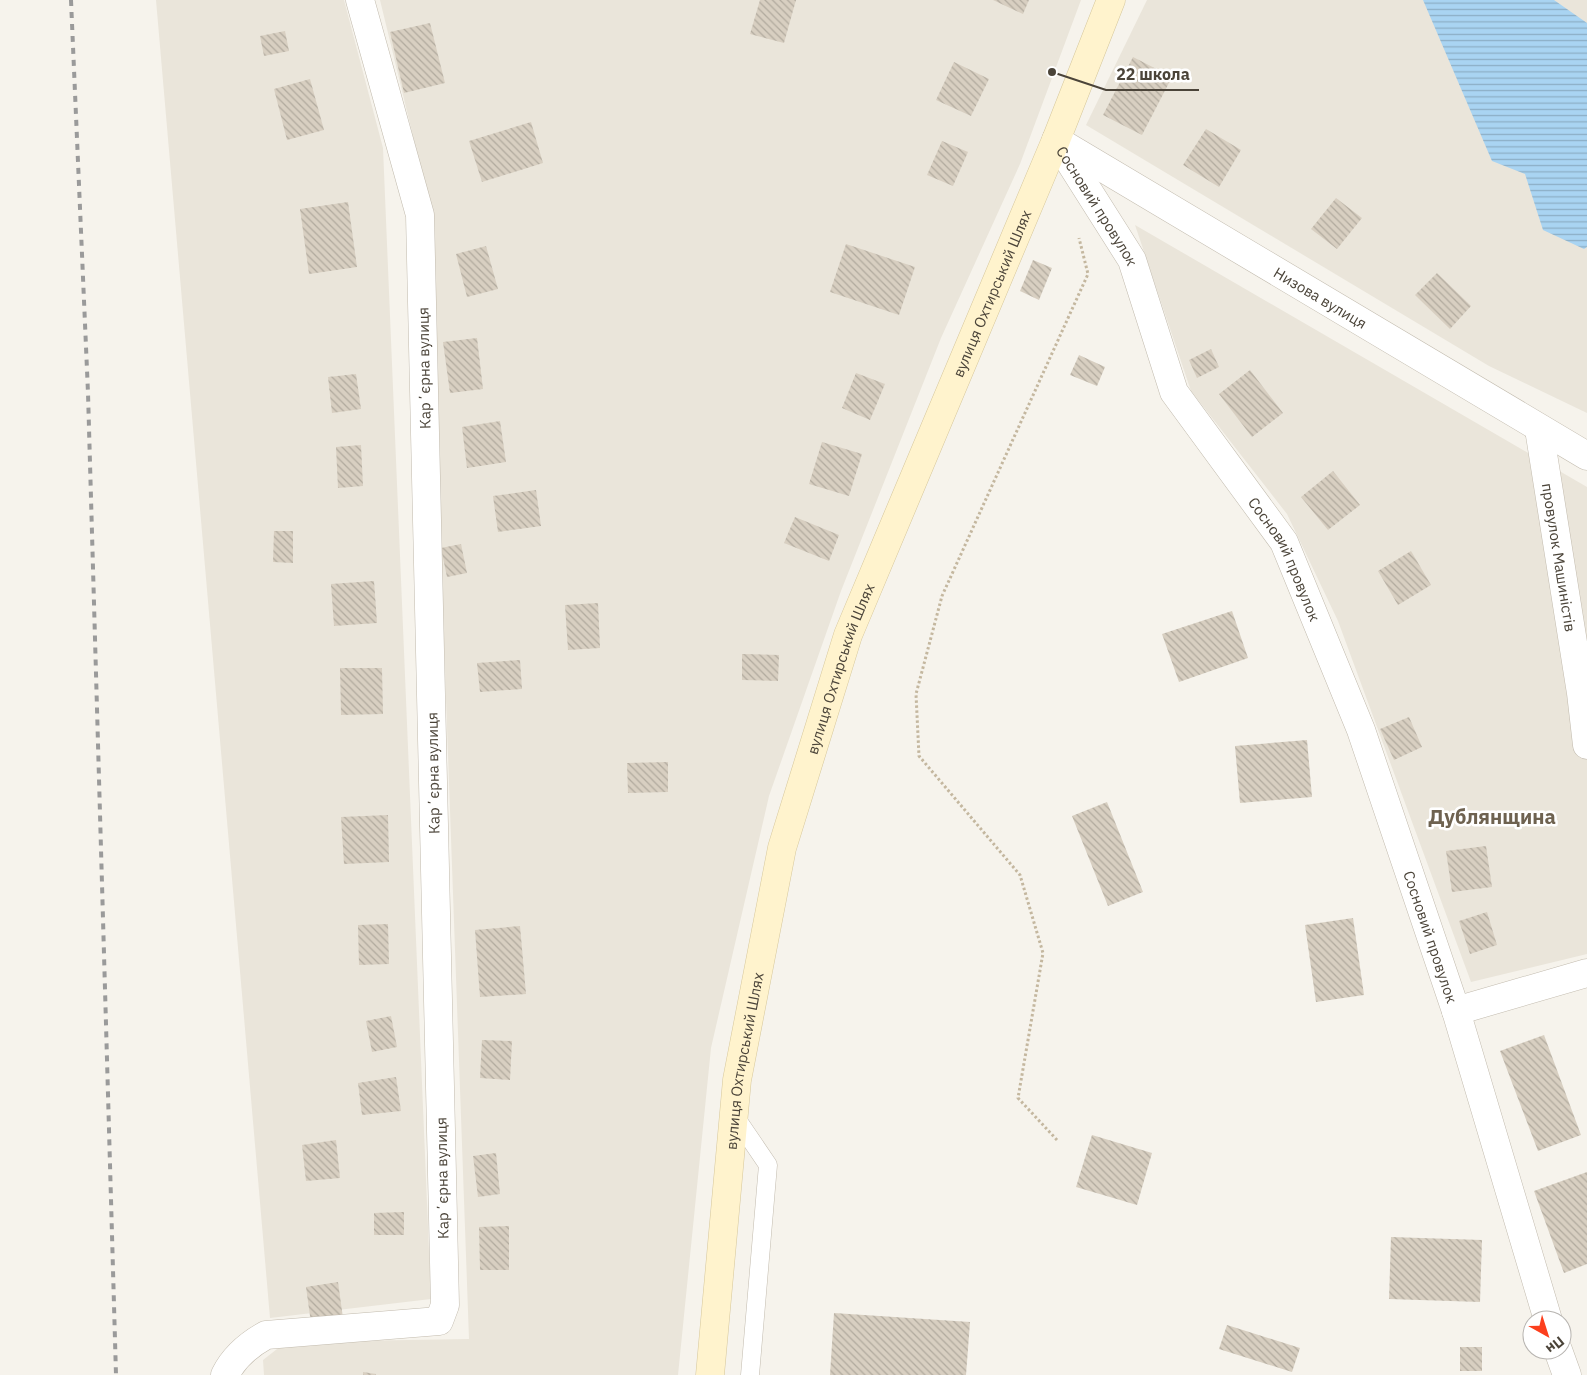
<svg xmlns="http://www.w3.org/2000/svg" width="1587" height="1375" font-family="'IBM Plex Sans',sans-serif">
  <defs>
    <pattern id="water-rules" width="6" height="5" patternUnits="userSpaceOnUse" patternTransform="scale(1.25)"><rect width="6" height="5" fill="#a9d4f2"/><path d="M0 2.5h6" fill="none" stroke="#8caec5"/></pattern>
    <pattern id="building-back-hatch" width="6" height="6" patternUnits="userSpaceOnUse" patternTransform="scale(1.25)"><rect width="6" height="6" fill="#d8cfc1"/><path d="M-1 5l2 2M0 0l6 6M5-1l2 2" fill="none" stroke="#b1aa9e"/></pattern>
  </defs>
  <rect width="100%" height="100%" fill="#f6f3ec"/>
  <g fill="#eae5da">
    <path d="M156 0H344L383 148 431 1299 270 1318Z"/>
    <path d="M380 0H1081L1020 164 941 338 841 591 769 796 711 1048 678 1375H264L263 1360 286 1342 469 1339 428 198Z"/>
    <path d="M1147 0H1587V413L1489 366 1086 125Z"/>
    <path d="M1135 225 1587 487V954L1471 982 1338 621 1287 514 1191 391Z"/>
  </g>
  <path fill="url(#water-rules)" d="M1423 0H1554L1587 23V247L1584 249 1543 230 1525 174 1492 161Z"/>
  <g fill="url(#building-back-hatch)">
    <path d="M760 0H796L784 43 750 34Z"/>
    <path d="M993 0H1029L1023 14Z"/>
    <path d="M430 23 445 83 404 93 390 32Z"/>
    <path d="M285 31 289 51 264 56 260 36Z"/>
    <path d="M1133 57 1172 77 1142 135 1103 115Z"/>
    <path d="M954 62 989 79 971 116 936 100Z"/>
    <path d="M310 79 324 130 287 140 274 89Z"/>
    <path d="M531 122 543 163 482 182 469 141Z"/>
    <path d="M1206 129 1241 150 1219 187 1183 165Z"/>
    <path d="M942 141 968 152 953 186 927 175Z"/>
    <path d="M1336 198 1362 218 1337 249 1311 229Z"/>
    <path d="M348 202 357 267 309 274 300 209Z"/>
    <path d="M846 244 915 267 899 315 830 292Z"/>
    <path d="M486 246 498 289 467 297 456 254Z"/>
    <path d="M1033 260 1052 268 1039 300 1020 291Z"/>
    <path d="M1437 273 1471 306 1450 329 1415 295Z"/>
    <path d="M477 338 483 389 450 393 443 342Z"/>
    <path d="M1211 349 1219 367 1197 378 1189 360Z"/>
    <path d="M1079 355 1105 367 1097 386 1070 375Z"/>
    <path d="M1250 370 1283 413 1252 437 1219 394Z"/>
    <path d="M856 373 885 384 870 420 842 408Z"/>
    <path d="M356 374 361 409 332 413 328 377Z"/>
    <path d="M500 421 506 462 467 468 462 427Z"/>
    <path d="M822 442 862 454 849 496 809 484Z"/>
    <path d="M361 445 363 486 338 488 336 447Z"/>
    <path d="M1333 471 1360 505 1328 530 1301 497Z"/>
    <path d="M536 490 541 526 498 532 493 496Z"/>
    <path d="M795 517 839 535 829 561 784 543Z"/>
    <path d="M274 531H293V563L273 562Z"/>
    <path d="M461 544 467 573 447 577 441 548Z"/>
    <path d="M1411 551 1431 585 1398 605 1378 571Z"/>
    <path d="M374 581 377 623 334 626 331 584Z"/>
    <path d="M598 603 600 648 568 650 565 605Z"/>
    <path d="M1232 611 1248 658 1179 682 1162 634Z"/>
    <path d="M742 654 779 655 778 681 742 680Z"/>
    <path d="M520 660 522 689 480 692 477 663Z"/>
    <path d="M340 668H382L383 714 341 715Z"/>
    <path d="M1409 717 1422 747 1394 760 1380 729Z"/>
    <path d="M1307 740 1312 797 1240 803 1235 746Z"/>
    <path d="M668 762V792L628 793 627 763Z"/>
    <path d="M1107 802 1143 892 1108 906 1072 816Z"/>
    <path d="M388 815 389 862 344 864 341 817Z"/>
    <path d="M1486 846 1492 887 1452 892 1446 851Z"/>
    <path d="M1487 912 1497 945 1470 954 1459 921Z"/>
    <path d="M1353 918 1364 995 1316 1002 1305 925Z"/>
    <path d="M388 924 389 964 359 965 358 925Z"/>
    <path d="M520 926 526 994 480 997 475 930Z"/>
    <path d="M391 1016 397 1047 372 1052 366 1021Z"/>
    <path d="M1544 1035 1581 1135 1538 1151 1500 1051Z"/>
    <path d="M482 1040 512 1041 510 1080 480 1078Z"/>
    <path d="M396 1077 401 1111 362 1115 358 1083Z"/>
    <path d="M1092 1135 1152 1153 1137 1205 1076 1187Z"/>
    <path d="M336 1140 340 1178 306 1181 302 1145Z"/>
    <path d="M496 1153 500 1194 478 1197 473 1156Z"/>
    <path d="M1587 1172V1264L1564 1273 1534 1191Z"/>
    <path d="M404 1212V1235H374V1213Z"/>
    <path d="M509 1226V1270H480L479 1227Z"/>
    <path d="M1391 1237 1482 1240 1480 1302 1389 1299Z"/>
    <path d="M338 1282 343 1318 311 1323 306 1287Z"/>
    <path d="M834 1313 970 1322 966 1375H830Z"/>
    <path d="M1227 1325 1300 1348 1292 1372 1219 1349Z"/>
    <rect x="1460" y="1347" width="22" height="24"/>
    <path d="M363 1372 376 1374V1375H363Z"/>
  </g>
  <g fill="none" stroke-linecap="round" stroke-linejoin="round">
    <g stroke="#c2bbae" stroke-width="19">
      <path id="lane" d="M734 1115 768 1165 750 1375"/>
    </g>
    <g stroke="#c2bbae" stroke-width="29">
      <g id="street">
        <path id="s1" d="M1056 140 1132 260 1174 392 1284 542 1361 730 1456 1011 1548 1320"/>
        <path id="s2" d="M1061 143 1587 456"/>
        <path id="s3" d="M1539 429 1581 693 1587 745"/>
        <path d="M1456 1011 1587 973"/>
        <path d="M1558 1350 1567 1375"/>
        <path d="M225 1375C234 1357 248 1345 266 1335L439 1321 445 1305 420 215 360 0"/>
      </g>
    </g>
    <g stroke="#d6c79b" stroke-width="29">
      <g id="secondary">
        <path id="s4" d="M710 1375 737 1080 782 848 848 635 1056 140 1111 0"/>
      </g>
    </g>
    <path stroke="#c4b79f" stroke-width="3" stroke-dasharray="2.5 2.5" stroke-linecap="butt" d="M1057 1140 1018 1098 1043 953 1020 875 919 756 916 694 942 596 1088 274 1079 238"/>
    <use href="#lane" stroke="#fff" stroke-width="18"/>
    <use href="#street" stroke="#fff" stroke-width="28"/>
    <use href="#secondary" stroke="#fff3cd" stroke-width="28"/>
    <path stroke="#9a9a9a" stroke-width="4" stroke-dasharray="6 6" stroke-linecap="butt" d="M71 0 88 393 116 1375"/>
  </g>
  <g text-anchor="middle" dominant-baseline="central" stroke-width="5" stroke-linejoin="round" paint-order="stroke">
    <g font-size="15" fill="#4b4439" stroke="#fff">
      <text stroke="none"><textPath href="#s1" startOffset="78">Сосновий провулок</textPath></text>
      <text stroke="none"><textPath href="#s4" startOffset="1126">вулиця Охтирський Шлях</textPath></text>
      <text stroke="none"><textPath href="#s2" startOffset="302">Низова вулиця</textPath></text>
      <text transform="translate(424 368) rotate(-91)">Карʼєрна вулиця</text>
      <text stroke="none"><textPath href="#s3" startOffset="130">провулок Машиністів</textPath></text>
      <text stroke="none"><textPath href="#s1" startOffset="482">Сосновий провулок</textPath></text>
      <text stroke="none"><textPath href="#s4" startOffset="721">вулиця Охтирський Шлях</textPath></text>
      <text transform="translate(433 773) rotate(-91)">Карʼєрна вулиця</text>
      <text stroke="none"><textPath href="#s1" startOffset="888">Сосновий провулок</textPath></text>
      <text stroke="none"><textPath href="#s4" startOffset="316">вулиця Охтирський Шлях</textPath></text>
      <text transform="translate(442 1178) rotate(-91)">Карʼєрна вулиця</text>
    </g>
    <g font-size="20" font-weight="bold" fill="#6e6250" stroke="#fff">
      <text x="1492" y="816">Дублянщина</text>
    </g>
  </g>
  <path fill="none" stroke="#4b4439" stroke-width="2" d="M1052 72L1106 90H1199"/>
  <circle fill="#4b4439" stroke="#fff" stroke-width="2" cx="1052" cy="72" r="5"/>
  <g font-size="16" text-anchor="middle" font-weight="bold" fill="#4b4439" stroke="#fff" stroke-width="5" stroke-linejoin="round" paint-order="stroke">
    <text x="1153" y="80">22 школа</text>
  </g>
  <g transform="translate(1547 1335) rotate(141)"><circle r="24" fill="#ffffff" stroke="#b7b4b0"/>
  <path d="M0-4L9 19L0 12L-9 19Z" fill="#fc3f1d"/>
  <text y="-8" font-size="14" font-weight="bold" text-anchor="middle" fill="#4b4439">Пн</text>
  </g>
</svg>
